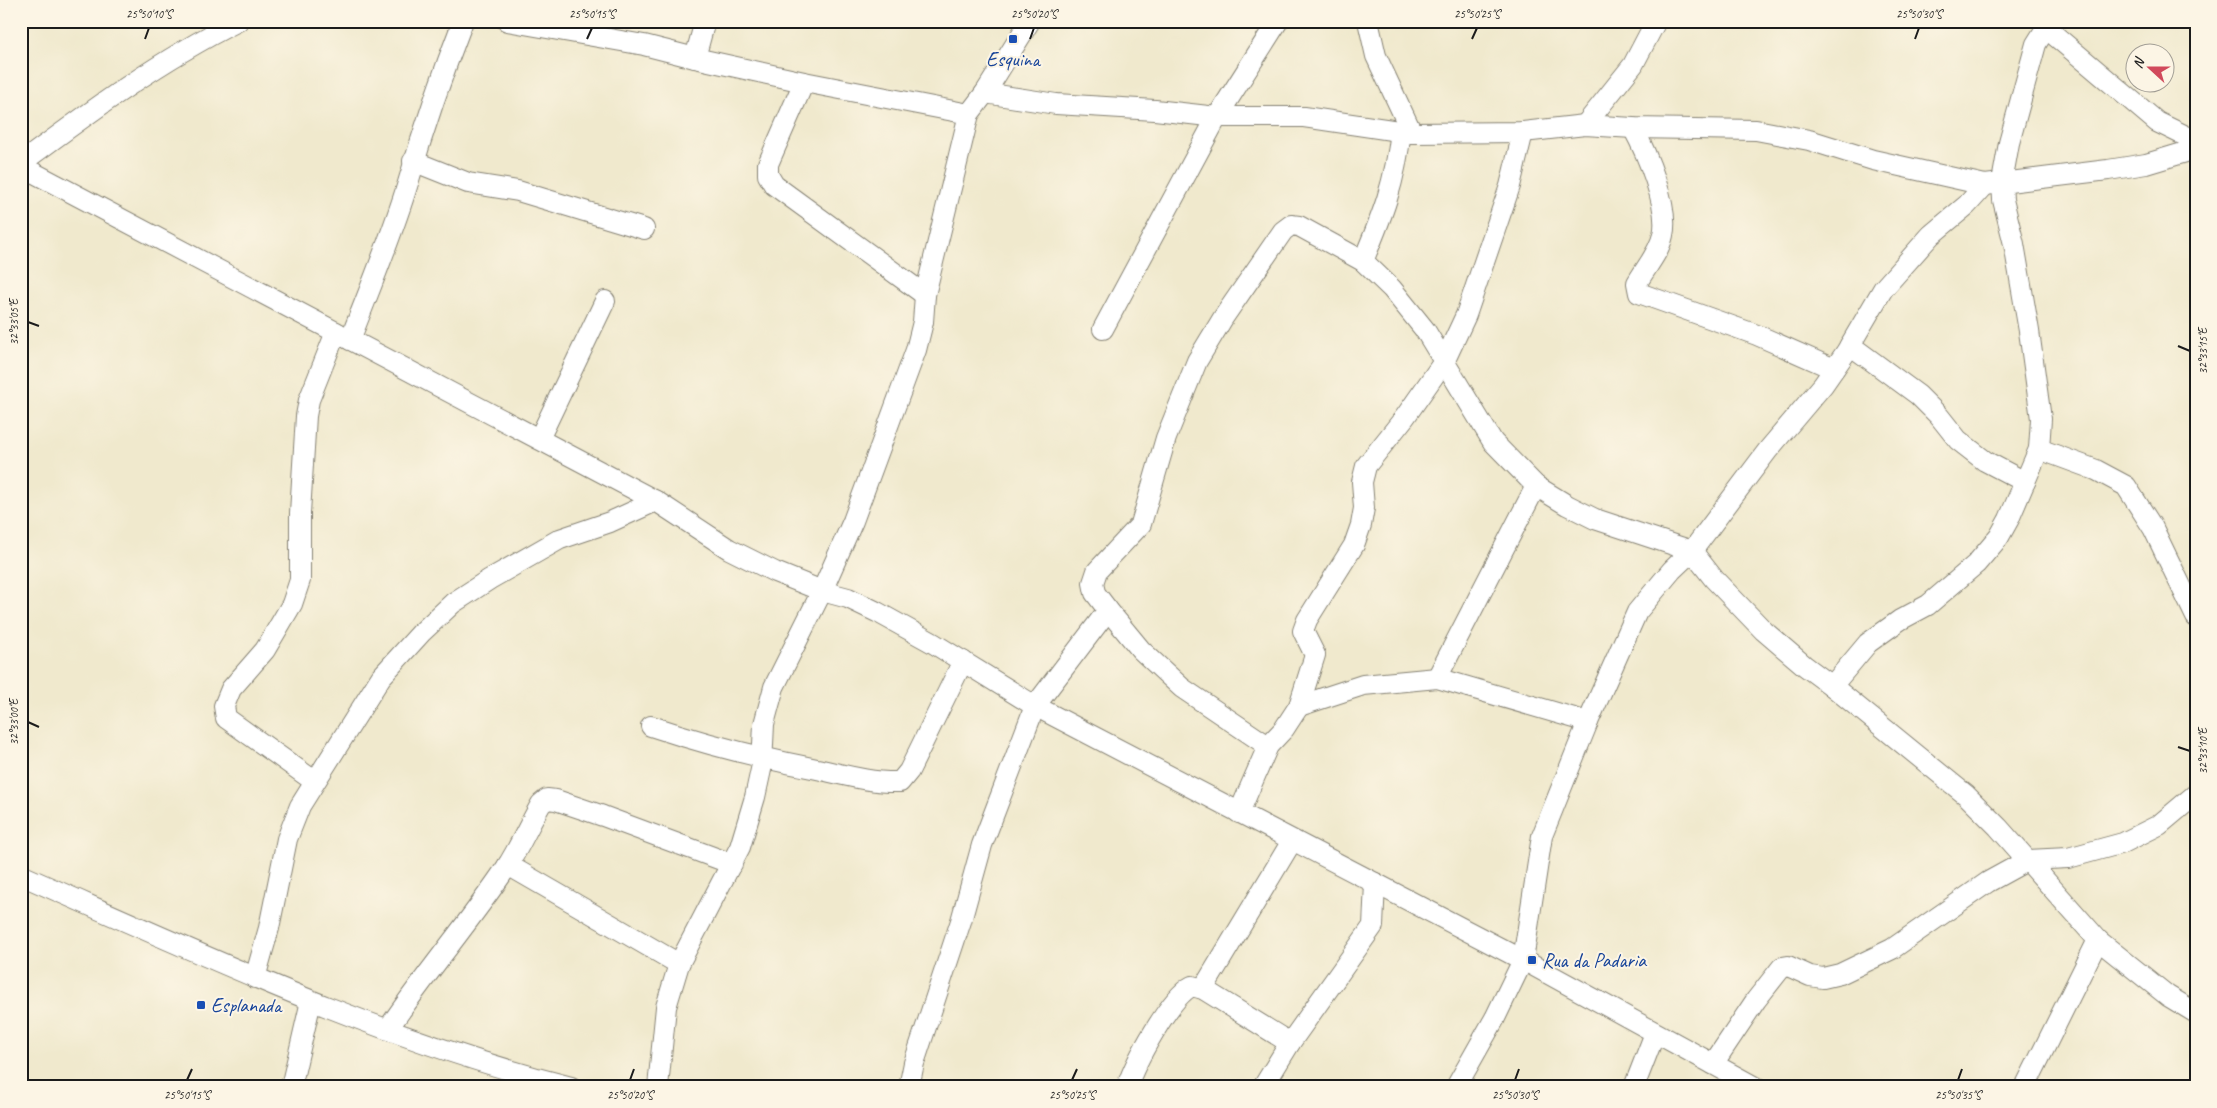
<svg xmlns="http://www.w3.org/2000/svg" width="2217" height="1108" font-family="Caveat,sans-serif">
  <rect width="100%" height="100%" fill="#fcf5e5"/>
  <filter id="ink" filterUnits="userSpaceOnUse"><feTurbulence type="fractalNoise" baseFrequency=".02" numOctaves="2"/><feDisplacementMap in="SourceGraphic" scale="10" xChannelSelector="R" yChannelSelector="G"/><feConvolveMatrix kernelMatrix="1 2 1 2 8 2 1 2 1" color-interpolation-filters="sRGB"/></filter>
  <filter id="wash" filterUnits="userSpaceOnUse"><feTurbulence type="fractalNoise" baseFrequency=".0096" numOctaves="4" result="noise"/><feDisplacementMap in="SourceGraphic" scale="20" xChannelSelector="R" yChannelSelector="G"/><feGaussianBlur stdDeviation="1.12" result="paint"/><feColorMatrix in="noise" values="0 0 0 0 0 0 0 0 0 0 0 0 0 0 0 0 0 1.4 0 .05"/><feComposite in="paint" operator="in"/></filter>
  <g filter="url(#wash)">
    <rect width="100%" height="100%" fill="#f0e9cd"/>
  </g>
  <g filter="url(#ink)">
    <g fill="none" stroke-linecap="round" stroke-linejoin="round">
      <g stroke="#868274" stroke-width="22">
        <g id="minor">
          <path d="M507 21 644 45 695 58 804 82 969 114"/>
          <path d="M1368 21 1376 56 1412 133"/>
          <path d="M2051 21 2046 28 2157 122 2196 141"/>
          <path d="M695 58 705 21"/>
          <path d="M804 82 768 164V175L774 185 925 295"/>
          <path d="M985 93 1056 104 1155 110 1217 117H1304L1412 133 1523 132 1585 125 1633 128 1756 130 1809 140 1873 160 1985 185 2108 170 2146 164 2196 149"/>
          <path d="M1585 125 1633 65 1656 21"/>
          <path d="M1633 128C1646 152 1670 208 1663 235 1659 253 1646 267 1637 283L1639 293 1757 335 1834 369"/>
          <path d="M413 161 468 183 518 191 644 229"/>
          <path d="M21 163C91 111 160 60 238 21"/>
          <path d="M21 166 656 501 729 549 775 572 822 591 848 598 877 612 933 643 1035 706 1523 960 1755 1087"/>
          <path d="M1363 261C1383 214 1395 183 1401 131"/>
          <path d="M1103 329 1217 117 1278 21"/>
          <path d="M350 340C370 288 392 236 408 183 424 128 442 75 463 21"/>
          <path d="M1850 345 1918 395 1939 416 1958 440 1985 461 2025 482"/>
          <path d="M539 439 605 301"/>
          <path d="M2039 449 2096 470 2126 486 2153 528 2196 617"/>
          <path d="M1108 610 1141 650 1182 688 1268 746"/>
          <path d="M1437 678 1536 486"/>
          <path d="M1832 686 1868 643 1900 620 1928 605 1976 564 1999 537 2009 519 2039 449 2041 419 2029 331 2014 244 2003 200 2002 182 2009 143 2036 44 2046 28 2043 21"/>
          <path d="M1299 706 1363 685 1437 678 1588 722"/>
          <path d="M651 726C705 744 760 758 817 769 844 775 872 783 900 782L909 771 963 661"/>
          <path d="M314 781 226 718 224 706 231 689 265 650 292 604 300 580V513L306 416 309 400 336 332"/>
          <path d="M1239 813 1268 746 1284 729 1299 706 1315 655 1303 631 1307 620 1354 545 1361 525 1364 508 1362 482 1366 466 1405 417 1445 360 1466 315 1510 186 1523 132"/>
          <path d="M508 865 679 964"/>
          <path d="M21 875C201 954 380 1039 571 1087"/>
          <path d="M255 978 269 928 287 839 300 806 381 677 421 633 453 603 490 579 560 539 610 522 656 501"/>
          <path d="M1203 989 1292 841"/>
          <path d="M388 1029C425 974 469 923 506 868 519 848 529 825 541 804L547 799 556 800 603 816 732 864"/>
          <path d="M1713 1064 1756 1000 1782 967 1788 966 1810 976 1823 978 1840 974 1892 949 1988 882 2028 860 2068 858 2123 843 2159 825 2196 794"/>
          <path d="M291 1087 311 1001"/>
          <path d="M658 1087 666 1007 679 964 740 847 755 797 762 765 764 724 774 687 822 591 853 521 916 350 923 322 925 295 969 114 985 93 1030 21"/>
          <path d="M909 1087 914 1063 961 921 982 845 1035 706 1108 610 1095 593 1093 583 1097 571 1141 524 1166 438 1197 361 1223 318 1283 231 1291 225 1299 226 1363 261 1392 289 1425 330 1493 442 1536 486 1567 505 1595 519 1692 551 1714 579 1764 631 1805 666 1832 686 1966 795 1998 827 2098 940 2168 996 2196 1013"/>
          <path d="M1127 1087C1135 1062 1170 997 1192 986L1203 989 1290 1043"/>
          <path d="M1263 1087 1290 1043 1373 926 1375 883"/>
          <path d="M1456 1087 1495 1018 1523 960 1542 836 1588 722 1637 612 1672 570 1692 551 1768 450 1823 385 1846 352 1883 289 1931 235 1967 205 1985 185"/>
          <path d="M1634 1087 1655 1033"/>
          <path d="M2025 1087 2098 940"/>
        </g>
      </g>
      <use href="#minor" stroke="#fff" stroke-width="20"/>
    </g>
  </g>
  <path fill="none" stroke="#1c1c1c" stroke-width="2" d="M145 39 149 28M587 39 592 28M1030 39 1034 28M1472 39 1477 28M1915 39 1919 28M28 322 39 326M2178 346 2190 351M28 722 39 727M2178 747 2190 751M187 1080 192 1069M630 1080 634 1069M1072 1080 1077 1069M1515 1080 1519 1069M1958 1080 1962 1069"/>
  <g fill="#1a4fb4" stroke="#fcf5e5" stroke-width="2">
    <rect x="1008" y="34" width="10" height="10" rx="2.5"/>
    <rect x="1527" y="955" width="10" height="10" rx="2.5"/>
    <rect x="196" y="1000" width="10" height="10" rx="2.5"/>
  </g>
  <g text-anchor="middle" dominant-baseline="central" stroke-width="4" stroke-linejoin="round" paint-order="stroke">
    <g font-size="20" fill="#164399" stroke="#fcf5e5" text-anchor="start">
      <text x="1013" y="59" text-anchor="middle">Esquina</text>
      <text x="1542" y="960">Rua da Padaria</text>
      <text x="211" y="1005">Esplanada</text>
    </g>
  </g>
  <rect width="2217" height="1108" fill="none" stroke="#fcf5e5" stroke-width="55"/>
  <g transform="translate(2150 68) rotate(291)"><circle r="24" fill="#fcf5e5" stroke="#a29e95"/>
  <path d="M0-4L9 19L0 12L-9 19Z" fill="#d1495b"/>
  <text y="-8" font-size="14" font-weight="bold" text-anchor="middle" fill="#1c1c1c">N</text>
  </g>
  <rect x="28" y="28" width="2162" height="1052" fill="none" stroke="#1c1c1c" stroke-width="2"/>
  <g font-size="12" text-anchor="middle" fill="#1c1c1c">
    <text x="149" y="18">25°50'10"S</text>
    <text x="592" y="18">25°50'15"S</text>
    <text x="1034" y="18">25°50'20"S</text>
    <text x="1477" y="18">25°50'25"S</text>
    <text x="1919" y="18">25°50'30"S</text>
    <text transform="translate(14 322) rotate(-90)" y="4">32°33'05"E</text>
    <text transform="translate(2203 351) rotate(-90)" y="4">32°33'15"E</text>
    <text transform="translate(14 722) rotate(-90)" y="4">32°33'00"E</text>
    <text transform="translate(2203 751) rotate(-90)" y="4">32°33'10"E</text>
    <text x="187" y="1099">25°50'15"S</text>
    <text x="630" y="1099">25°50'20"S</text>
    <text x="1072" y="1099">25°50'25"S</text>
    <text x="1515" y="1099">25°50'30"S</text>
    <text x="1958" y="1099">25°50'35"S</text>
  </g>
</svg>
